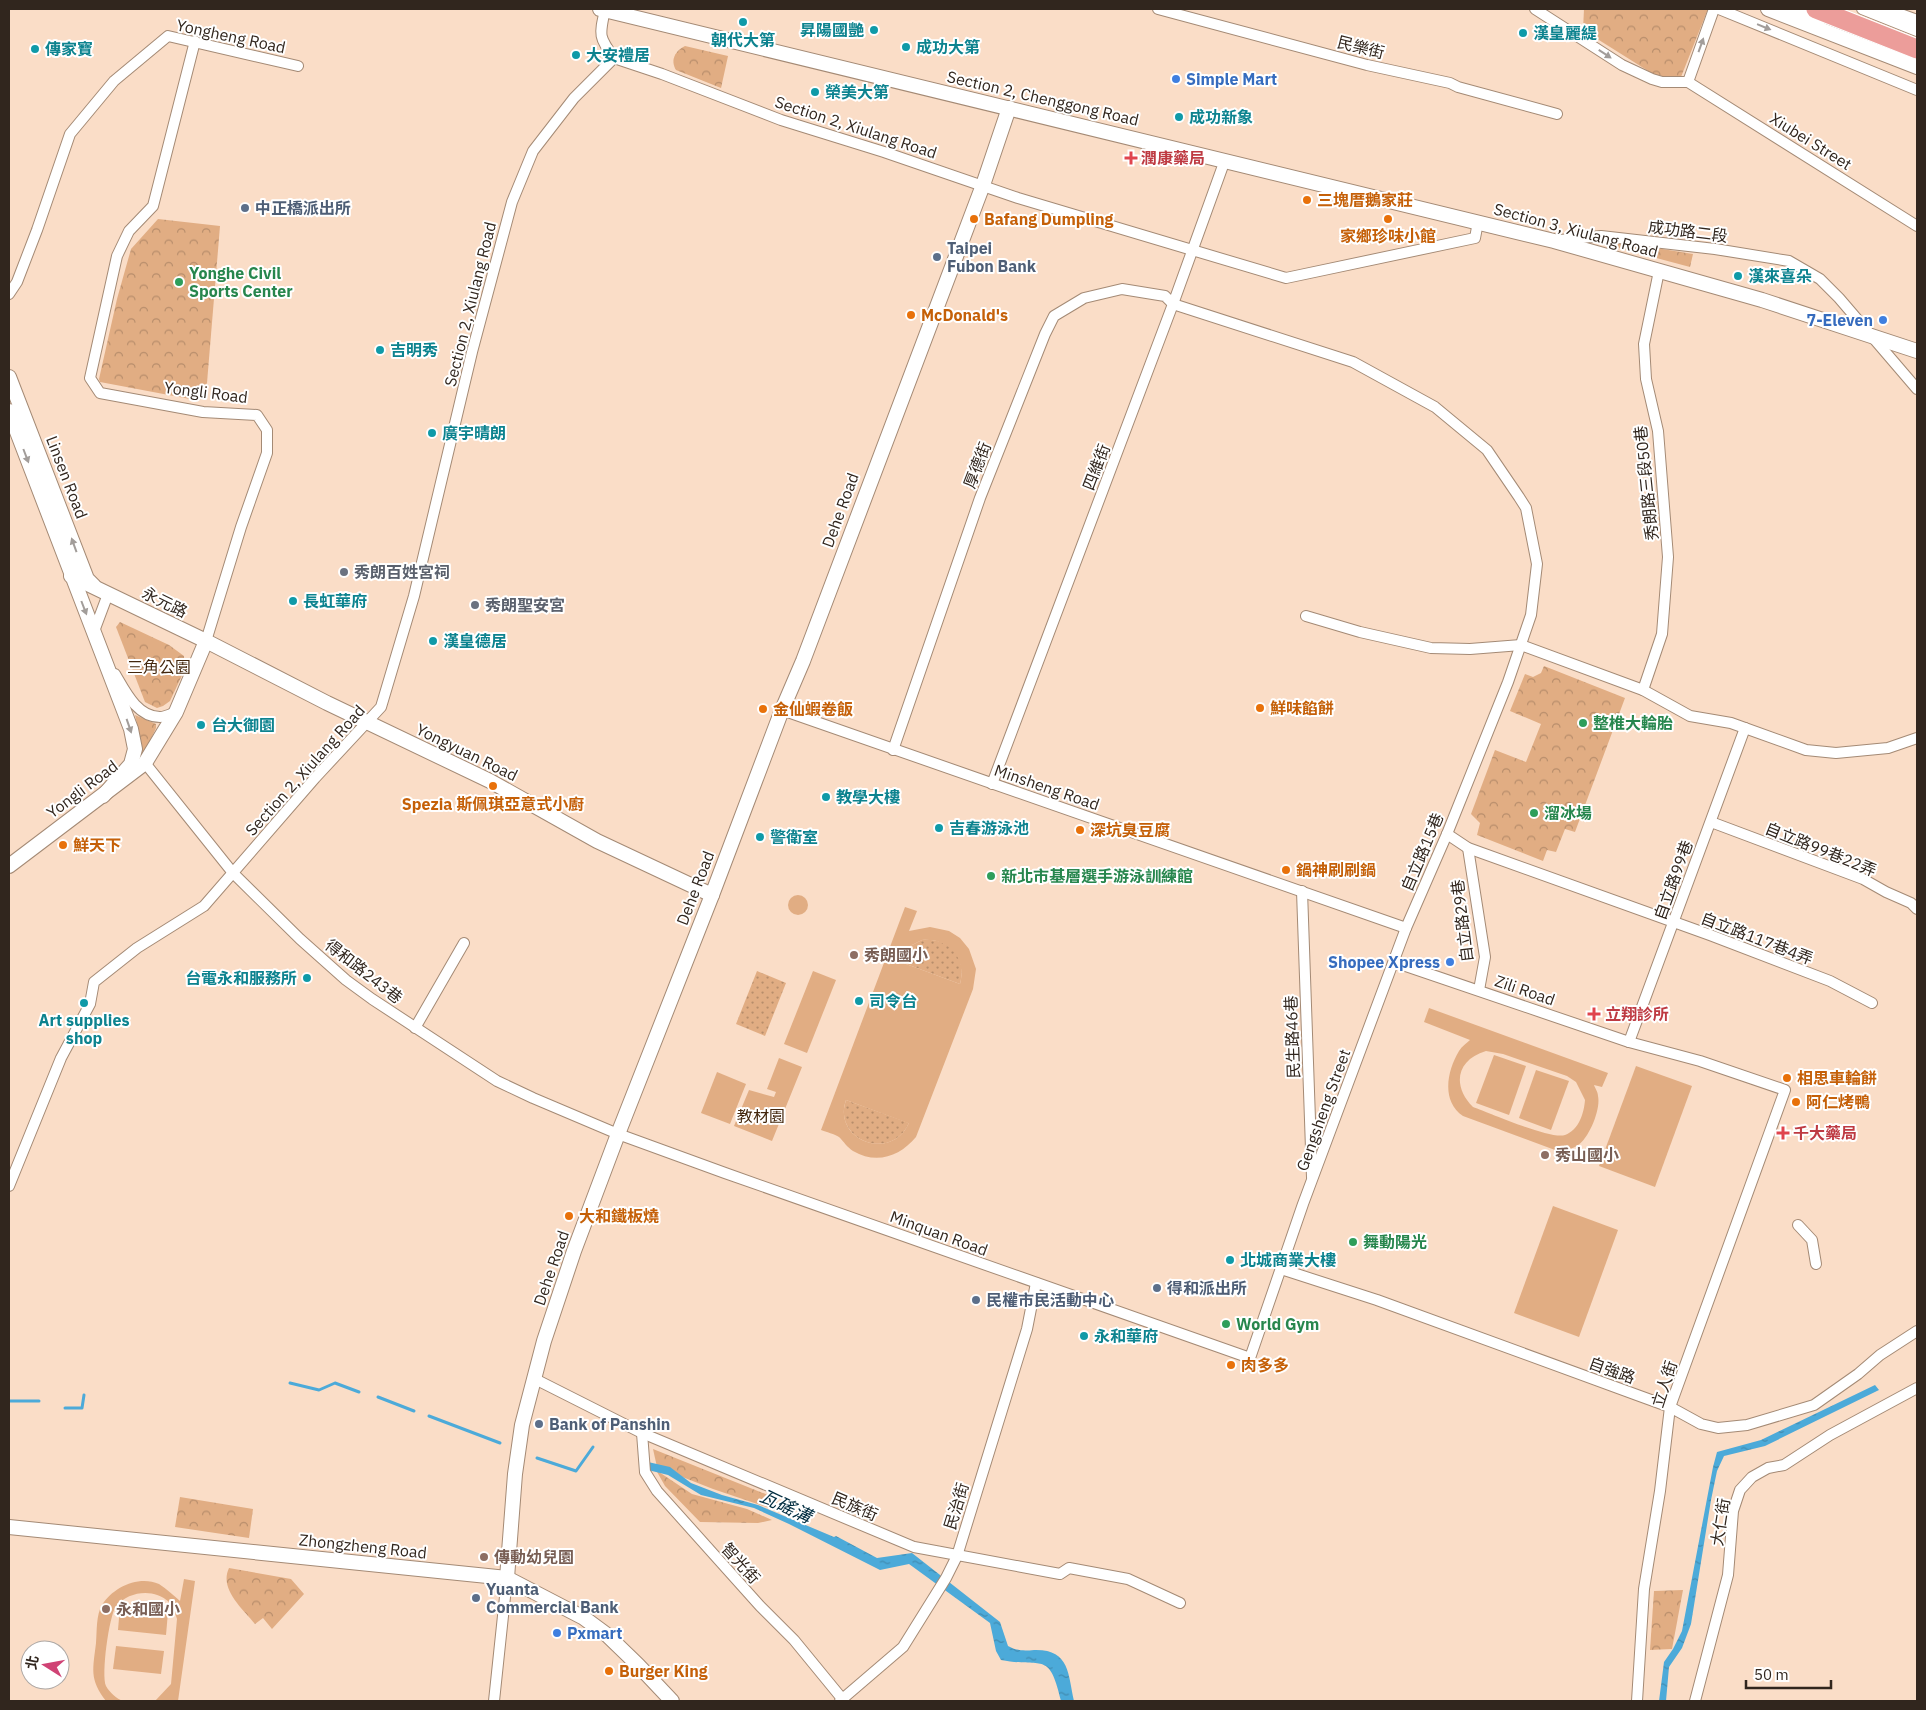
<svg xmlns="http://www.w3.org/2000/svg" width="1926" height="1710" font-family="'IBM Plex Sans','Noto Sans TC',sans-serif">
  <defs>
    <pattern id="grass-dots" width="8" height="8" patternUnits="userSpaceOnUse" patternTransform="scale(1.25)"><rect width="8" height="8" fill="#e1ad83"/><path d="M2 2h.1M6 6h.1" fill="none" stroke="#b78d6b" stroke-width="1.8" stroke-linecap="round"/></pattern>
    <pattern id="park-crowns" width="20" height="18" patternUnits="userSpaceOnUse" patternTransform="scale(1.25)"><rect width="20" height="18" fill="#e1ad83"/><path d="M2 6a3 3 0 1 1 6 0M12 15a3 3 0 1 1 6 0" fill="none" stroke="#b78d6b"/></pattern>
    <pattern id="water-ripples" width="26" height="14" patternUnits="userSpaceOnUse" patternTransform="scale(1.25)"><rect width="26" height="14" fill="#4caad9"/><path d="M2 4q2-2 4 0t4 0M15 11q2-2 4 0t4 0" fill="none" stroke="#408aaf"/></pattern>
  </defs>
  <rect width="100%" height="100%" fill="#faddc7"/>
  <g fill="url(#grass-dots)">
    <path d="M922 940C950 938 967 956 960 984L898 961 910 946Z"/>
    <path d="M757 971 786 983 765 1036 736 1024Z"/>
    <path d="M846 1100 909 1123C891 1163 832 1140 846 1100Z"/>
  </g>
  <g fill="url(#park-crowns)">
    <path d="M1584 9H1708L1681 77H1662L1653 74 1583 30Z"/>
    <path d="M685 46 728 56 721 88 676 70C670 60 675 51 685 46Z"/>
    <path d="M158 219 220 226 207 383 202 391 190 399 100 382 99 379 117 299 131 249Z"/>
    <path d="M1619 242 1693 254 1690 267 1619 248 1616 244Z"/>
    <path d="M120 622 169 645 184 656V671L170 701 163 706 157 708 145 702 116 627Z"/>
    <path d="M1544 666 1625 698 1575 832 1565 829 1556 852 1547 850 1543 861 1477 835 1480 823 1471 814 1495 750 1526 762 1541 724 1510 711 1525 674 1533 677 1541 673Z"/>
    <path d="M135 715 156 724V728L145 752 142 753 140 750 141 741Z"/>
    <path d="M653 1449 778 1499 775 1510 713 1489 657 1467Z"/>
    <path d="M656 1470 692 1494 747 1509 772 1520 758 1523 700 1522 665 1486Z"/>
    <path d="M180 1497 253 1509 249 1538 175 1527Z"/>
    <path d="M229 1568 291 1579 304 1594 272 1629 263 1618 255 1624C242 1608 219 1589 229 1568Z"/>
    <path d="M1683 1590 1672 1649 1650 1650 1654 1591Z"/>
  </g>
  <g fill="#e1ad83" fill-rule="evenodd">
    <circle cx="1534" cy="814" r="12"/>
    <circle cx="798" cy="905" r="10"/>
    <path d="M905 907 917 911 909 931 930 927 949 931 960 938 969 949 976 969 973 989 916 1137C900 1156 877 1165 853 1151 847 1147 844 1142 839 1137 835 1134 826 1132 821 1130ZM922 940C948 938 967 957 960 984L898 961 910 946ZM846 1100 908 1123H909C891 1163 832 1140 846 1100Z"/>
    <path d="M813 971 836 980 807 1053 784 1044Z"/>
    <path d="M1429 1008 1608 1073 1602 1087 1594 1085C1595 1088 1598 1092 1598 1096 1601 1109 1589 1138 1578 1145 1571 1150 1564 1150 1555 1150L1463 1116C1441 1101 1447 1071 1459 1051 1462 1046 1467 1043 1470 1040L1424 1022ZM1486 1051 1503 1054 1567 1076 1576 1082 1585 1100C1584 1113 1579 1130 1565 1135 1551 1140 1490 1113 1473 1107 1452 1086 1456 1060 1486 1051Z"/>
    <path d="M1494 1055 1526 1066 1509 1115 1476 1103Z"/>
    <path d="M779 1058 802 1067 772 1141 734 1126 749 1090 774 1097 776 1092 767 1089Z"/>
    <path d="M1636 1066 1692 1086 1655 1187 1599 1166Z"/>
    <path d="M1536 1070 1569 1081 1551 1130 1519 1118Z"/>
    <path d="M717 1072 746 1084 730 1124 701 1113Z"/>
    <path d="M1553 1206 1618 1230 1579 1337 1514 1313Z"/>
    <path d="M184 1579 195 1581 178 1701H155L171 1684 177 1619C175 1613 173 1607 169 1602 154 1588 129 1591 116 1606 109 1616 101 1675 106 1686 109 1692 117 1699 123 1701H106C89 1679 93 1669 96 1643 97 1631 96 1615 102 1605 113 1587 139 1575 159 1584 167 1589 173 1595 180 1601Z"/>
    <path d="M120 1606 168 1612 166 1635 118 1630Z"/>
    <path d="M116 1646 164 1651 161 1674 113 1669Z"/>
  </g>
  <g fill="url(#water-ripples)">
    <path d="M1875 1385 1879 1390 1765 1446 1724 1456 1717 1471 1711 1500 1691 1624 1682 1648 1669 1667 1666 1701H1659L1664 1662 1673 1649 1682 1631 1713 1467 1717 1452 1761 1440Z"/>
    <path d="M648 1462 670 1467 691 1483 722 1495 758 1505 834 1537 836 1536 877 1558 912 1553 1000 1622 1008 1646C1017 1651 1024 1651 1034 1650 1070 1649 1068 1674 1074 1701H1061C1049 1650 1043 1668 1001 1660L996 1651 990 1623 909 1564 880 1570 789 1524 754 1508 701 1495 668 1475 648 1470Z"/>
  </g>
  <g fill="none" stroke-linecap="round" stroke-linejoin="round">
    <g stroke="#4caad9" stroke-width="3">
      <path d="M290 1383 319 1390 335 1383 359 1392"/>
      <path d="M378 1397 414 1411"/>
      <path d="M9 1401H39"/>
      <path d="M65 1408H82L84 1395"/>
      <path d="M429 1416 500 1443"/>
      <path d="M537 1458 576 1471 593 1447"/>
    </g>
    <g stroke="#a48a75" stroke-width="12">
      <g id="street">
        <path d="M1158 9 1367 65 1450 83 1458 87 1557 114"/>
        <path d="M1535 9 1622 65 1652 79 1662 82H1688"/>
        <path d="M1719 9 1917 90"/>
        <path d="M1791 9 1821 20"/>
        <path d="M1862 9 1917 31"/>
        <path d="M605 10C599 36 599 37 614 58"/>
        <path d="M195 41 153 206 129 231 117 256 90 378 100 393 203 412 257 415 267 430V453L241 527 206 641"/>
        <path d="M1688 82 1917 226"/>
        <path d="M1688 82 1714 9"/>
        <path d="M1560 240 1601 236 1715 249 1789 261 1820 279 1839 298 1917 389"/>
        <path d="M9 294 17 282 37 230 70 134 114 81 168 36 298 66"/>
        <path d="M1306 616 1360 632 1431 648 1470 649 1521 645 1643 690 1690 716 1731 723 1806 750 1836 753 1888 748 1917 738"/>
        <path d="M93 634 108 594"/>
        <path d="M115 674C125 691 137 717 160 717 165 717 171 714 176 712"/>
        <path d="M1643 690 1662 634 1668 557 1658 431 1646 379 1644 344 1659 271"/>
        <path d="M782 710 1406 928"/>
        <path d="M145 763 233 873 300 939 346 980 372 999 497 1081 533 1098 618 1134 725 1173 1250 1358 1303 1204 1406 928 1447 834 1508 682 1531 615 1537 564 1526 508 1519 497 1487 450 1435 407 1353 362 1173 304 1165 296 1122 289 1084 298 1054 316 1045 334 980 498 893 750"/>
        <path d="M992 784 1173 304 1225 160"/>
        <path d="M1711 822 1863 879 1886 892 1911 903 1917 909"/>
        <path d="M1447 834 1468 848 1710 935 1830 981 1872 1003"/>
        <path d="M1468 848 1485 957 1479 990"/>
        <path d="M1302 891 1312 1177"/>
        <path d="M1394 962 1629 1042 1700 1061 1785 1090 1670 1407 1660 1491 1644 1589 1637 1701"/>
        <path d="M415 1028 464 943"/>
        <path d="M1629 1042 1745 728"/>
        <path d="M9 1186 61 1058 90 1004 94 982 137 948 204 906 315 778 381 707 414 596 472 352 512 202 533 151 574 98 614 58 662 74 781 120 884 152 1018 198 1286 278 1475 238 1478 222"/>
        <path d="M1798 1225 1812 1240 1816 1264"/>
        <path d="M1281 1269 1377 1300 1637 1395 1670 1407 1701 1424 1718 1428 1747 1425 1814 1405 1858 1374 1880 1355 1917 1331"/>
        <path d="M533 1378 642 1433 914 1547 1060 1574 1069 1568 1128 1579 1180 1603"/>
        <path d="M642 1433 645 1472 657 1491 760 1606 794 1640 844 1701"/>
        <path d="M494 1701 507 1578"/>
        <path d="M840 1701 903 1647 946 1578 957 1556 1027 1329 1036 1283"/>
        <path d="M1695 1701 1728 1575 1733 1511 1740 1490 1752 1477 1768 1468 1784 1465 1830 1435 1917 1388"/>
      </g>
    </g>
    <g stroke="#a48a75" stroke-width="16">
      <g id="secondary">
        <path d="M600 9 1554 241 1762 300 1917 351"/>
        <path d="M1768 9 1917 67"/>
        <path d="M1881 9 1917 22"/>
        <path d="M9 377 87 579 94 586"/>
        <path d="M9 411 131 729 135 749 131 764 103 796"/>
        <path d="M71 576 206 641 327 703 490 781 597 841 712 895"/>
        <path d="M9 866 145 763 176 712 206 641"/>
        <path d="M9 1527 507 1578 584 1618 607 1635 638 1665 672 1701"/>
        <path d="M507 1578 515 1474 522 1425 544 1341 574 1251 618 1134 712 895 782 710 803 661 983 185 1009 108"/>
      </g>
    </g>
    <g stroke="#fff" stroke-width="21">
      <path id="highway" d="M1816 9 1917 49"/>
    </g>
    <use href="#street" stroke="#fff" stroke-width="10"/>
    <use href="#secondary" stroke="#fff" stroke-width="14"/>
    <use href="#highway" stroke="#ec9d9a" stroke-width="19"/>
  </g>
  <defs><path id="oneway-solid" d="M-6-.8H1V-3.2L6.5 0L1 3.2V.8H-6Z" transform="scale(1.25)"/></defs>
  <g fill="#a29d9a">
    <use href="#oneway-solid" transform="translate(1764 27) rotate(22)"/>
    <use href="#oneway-solid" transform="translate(1701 45) rotate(-70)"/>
    <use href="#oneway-solid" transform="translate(1605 54) rotate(33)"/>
    <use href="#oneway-solid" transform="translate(26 456) rotate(69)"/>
    <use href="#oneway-solid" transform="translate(74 545) rotate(-110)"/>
    <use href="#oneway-solid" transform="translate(84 608) rotate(69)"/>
    <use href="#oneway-solid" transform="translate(129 726) rotate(71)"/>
  </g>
  <g fill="#0f9aa8" stroke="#fff" stroke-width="2">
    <circle cx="743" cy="22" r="5"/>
    <circle cx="874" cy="30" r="5"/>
    <circle cx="1523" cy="33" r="5"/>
    <circle cx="906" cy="47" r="5"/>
    <circle cx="35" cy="49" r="5"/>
    <circle cx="576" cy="55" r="5"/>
    <circle cx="815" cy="92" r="5"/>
    <circle cx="1179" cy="117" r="5"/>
    <circle cx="1738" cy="276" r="5"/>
    <circle cx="380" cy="350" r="5"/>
    <circle cx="432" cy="433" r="5"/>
    <circle cx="293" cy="601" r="5"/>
    <circle cx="433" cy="641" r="5"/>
    <circle cx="201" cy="725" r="5"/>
    <circle cx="826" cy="797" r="5"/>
    <circle cx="939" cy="828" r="5"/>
    <circle cx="760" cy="837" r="5"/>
    <circle cx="307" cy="978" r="5"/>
    <circle cx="859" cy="1001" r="5"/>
    <circle cx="84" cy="1003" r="5"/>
    <circle cx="1230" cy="1260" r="5"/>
    <circle cx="1084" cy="1336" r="5"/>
  </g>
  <g fill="#3f7fe0" stroke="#fff" stroke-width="2">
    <circle cx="1176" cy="79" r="5"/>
    <circle cx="1883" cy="320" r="5"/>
    <circle cx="1450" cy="962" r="5"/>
    <circle cx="557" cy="1633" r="5"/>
  </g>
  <g fill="#e0444e" stroke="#fff" stroke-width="2">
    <path d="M1128.5 150.5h5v5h5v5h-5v5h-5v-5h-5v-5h5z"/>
    <path d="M1591.5 1006.5h5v5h5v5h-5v5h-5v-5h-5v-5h5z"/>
    <path d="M1780.5 1125.5h5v5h5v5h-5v5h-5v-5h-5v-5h5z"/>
  </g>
  <g fill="#e8710a" stroke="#fff" stroke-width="2">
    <circle cx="1307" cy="200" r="5"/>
    <circle cx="974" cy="219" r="5"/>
    <circle cx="1388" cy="219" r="5"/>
    <circle cx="911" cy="315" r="5"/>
    <circle cx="1260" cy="708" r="5"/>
    <circle cx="763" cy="709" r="5"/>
    <circle cx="493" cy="786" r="5"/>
    <circle cx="1080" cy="830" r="5"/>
    <circle cx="63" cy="845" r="5"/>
    <circle cx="1286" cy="870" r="5"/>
    <circle cx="1787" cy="1078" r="5"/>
    <circle cx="1796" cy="1102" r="5"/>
    <circle cx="569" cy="1216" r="5"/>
    <circle cx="1231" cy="1365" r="5"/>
    <circle cx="609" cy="1671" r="5"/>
  </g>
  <g fill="#5c6f8a" stroke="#fff" stroke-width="2">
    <circle cx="245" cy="208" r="5"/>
    <circle cx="937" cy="257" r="5"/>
    <circle cx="1157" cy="1288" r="5"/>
    <circle cx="976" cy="1300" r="5"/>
    <circle cx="539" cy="1424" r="5"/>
    <circle cx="476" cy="1598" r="5"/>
  </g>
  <g fill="#2e9e5b" stroke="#fff" stroke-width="2">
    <circle cx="179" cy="282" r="5"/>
    <circle cx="1583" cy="723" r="5"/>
    <circle cx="1534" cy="813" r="5"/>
    <circle cx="991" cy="876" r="5"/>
    <circle cx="1353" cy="1242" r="5"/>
    <circle cx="1226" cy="1324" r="5"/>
  </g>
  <g fill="#6b7280" stroke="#fff" stroke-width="2">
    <circle cx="344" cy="572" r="5"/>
    <circle cx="475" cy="605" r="5"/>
  </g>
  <g fill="#8d6e63" stroke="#fff" stroke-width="2">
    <circle cx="854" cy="955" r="5"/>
    <circle cx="1545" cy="1155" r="5"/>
    <circle cx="484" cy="1557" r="5"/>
    <circle cx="106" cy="1609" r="5"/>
  </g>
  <g text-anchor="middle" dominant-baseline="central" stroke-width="4" stroke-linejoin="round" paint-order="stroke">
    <g font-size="16" font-weight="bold" fill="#0d838f" stroke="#fff" text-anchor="start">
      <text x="864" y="30" text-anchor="end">昇陽國艷</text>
      <text x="1533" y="33">漢皇麗緹</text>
      <text x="743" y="40" text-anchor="middle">朝代大第</text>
      <text x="916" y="47">成功大第</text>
      <text x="45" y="49">傳家寶</text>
      <text x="586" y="55">大安禮居</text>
      <text x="825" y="92">榮美大第</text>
      <text x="1189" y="117">成功新象</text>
      <text x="1748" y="276">漢來喜朵</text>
      <text x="390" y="350">吉明秀</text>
      <text x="442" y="433">廣宇晴朗</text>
      <text x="303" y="601">長虹華府</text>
      <text x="443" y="641">漢皇德居</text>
      <text x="211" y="725">台大御園</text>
      <text x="836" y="797">教學大樓</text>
      <text x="949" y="828">吉春游泳池</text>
      <text x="770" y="837">警衛室</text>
      <text x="297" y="978" text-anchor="end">台電永和服務所</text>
      <text x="869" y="1001">司令台</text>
      <text x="84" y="1020" text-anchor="middle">Art supplies<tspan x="84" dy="18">shop</tspan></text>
      <text x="1240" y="1260">北城商業大樓</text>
      <text x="1094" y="1336">永和華府</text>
    </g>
    <g font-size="16" fill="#31261e" stroke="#fff">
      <text transform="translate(231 36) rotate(12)">Yongheng Road</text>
      <text transform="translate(1361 47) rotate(14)">民樂街</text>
      <text transform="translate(1043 98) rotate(13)">Section 2, Chenggong Road</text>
      <text transform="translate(856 127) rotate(18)">Section 2, Xiulang Road</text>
      <text transform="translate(1811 141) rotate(32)">Xiubei Street</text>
      <text transform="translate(1576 230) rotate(15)">Section 3, Xiulang Road</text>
      <text transform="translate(1688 231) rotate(7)">成功路二段</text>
      <text transform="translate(470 304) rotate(-76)">Section 2, Xiulang Road</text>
      <text transform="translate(206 392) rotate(7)">Yongli Road</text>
      <text transform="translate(977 465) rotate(-69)">厚德街</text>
      <text transform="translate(1096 467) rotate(-69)">四維街</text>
      <text transform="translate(67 477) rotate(69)">Linsen Road</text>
      <text transform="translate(1646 483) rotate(-96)">秀朗路三段50巷</text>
      <text transform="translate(840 510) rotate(-70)">Dehe Road</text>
      <text transform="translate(165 602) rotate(26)">永元路</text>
      <text transform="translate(467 752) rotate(26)">Yongyuan Road</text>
      <text transform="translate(305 770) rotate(-48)">Section 2, Xiulang Road</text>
      <text transform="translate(1047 787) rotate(19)">Minsheng Road</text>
      <text transform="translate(82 789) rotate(-37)">Yongli Road</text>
      <text transform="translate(1821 849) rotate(22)">自立路99巷22弄</text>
      <text transform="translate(1422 852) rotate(-67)">自立路15巷</text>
      <text transform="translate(1673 880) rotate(-70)">自立路99巷</text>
      <text transform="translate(695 888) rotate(-69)">Dehe Road</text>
      <text transform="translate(1462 921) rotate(-97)">自立路29巷</text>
      <text transform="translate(1757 938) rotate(21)">自立路117巷4弄</text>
      <text transform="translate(364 971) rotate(38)">得和路243巷</text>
      <text transform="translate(1525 990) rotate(19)">Zili Road</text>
      <text transform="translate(1292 1037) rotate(-92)">民生路46巷</text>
      <text transform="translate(1323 1110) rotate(-70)">Gengsheng Street</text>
      <text transform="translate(939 1233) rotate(20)">Minquan Road</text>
      <text transform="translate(551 1268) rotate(-71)">Dehe Road</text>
      <text transform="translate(1612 1370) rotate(20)">自強路</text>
      <text transform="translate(1664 1384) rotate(-72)">立人街</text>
      <text transform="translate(855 1506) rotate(23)">民族街</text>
      <text transform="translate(956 1506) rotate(-73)">民治街</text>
      <text transform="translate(1720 1522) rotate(-81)">大仁街</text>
      <text transform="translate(363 1546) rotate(6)">Zhongzheng Road</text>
      <text transform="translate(741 1563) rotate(48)">智光街</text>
    </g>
    <g font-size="16" font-weight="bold" fill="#366cbe" stroke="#fff" text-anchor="start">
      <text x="1186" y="79">Simple Mart</text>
      <text x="1873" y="320" text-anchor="end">7-Eleven</text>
      <text x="1440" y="962" text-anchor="end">Shopee Xpress</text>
      <text x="567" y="1633">Pxmart</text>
    </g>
    <g font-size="16" font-weight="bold" fill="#be3a42" stroke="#fff" text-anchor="start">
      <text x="1141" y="158">潤康藥局</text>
      <text x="1605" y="1014">立翔診所</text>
      <text x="1793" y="1133">千大藥局</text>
    </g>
    <g font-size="16" font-weight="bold" fill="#c56008" stroke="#fff" text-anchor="start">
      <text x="1317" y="200">三塊厝鵝家莊</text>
      <text x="984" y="219">Bafang Dumpling</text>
      <text x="1388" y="236" text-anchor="middle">家鄉珍味小館</text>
      <text x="921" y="315">McDonald's</text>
      <text x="1270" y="708">鮮味餡餅</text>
      <text x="773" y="709">金仙蝦卷飯</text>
      <text x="493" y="804" text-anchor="middle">Spezia 斯佩琪亞意式小廚</text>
      <text x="1090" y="830">深坑臭豆腐</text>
      <text x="73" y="845">鮮天下</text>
      <text x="1296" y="870">鍋神刷刷鍋</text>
      <text x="1797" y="1078">相思車輪餅</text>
      <text x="1806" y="1102">阿仁烤鴨</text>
      <text x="579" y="1216">大和鐵板燒</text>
      <text x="1241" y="1365">肉多多</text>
      <text x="619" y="1671">Burger King</text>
    </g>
    <g font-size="16" font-weight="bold" fill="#4e5e75" stroke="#fff" text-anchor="start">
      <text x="255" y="208">中正橋派出所</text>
      <text x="947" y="248">Taipei<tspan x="947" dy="18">Fubon Bank</tspan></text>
      <text x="1167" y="1288">得和派出所</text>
      <text x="986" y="1300">民權市民活動中心</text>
      <text x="549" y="1424">Bank of Panshin</text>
      <text x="486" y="1589">Yuanta<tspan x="486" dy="18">Commercial Bank</tspan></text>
    </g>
    <g font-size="16" font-weight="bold" fill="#27864d" stroke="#fff" text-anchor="start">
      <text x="189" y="273">Yonghe Civil<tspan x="189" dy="18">Sports Center</tspan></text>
      <text x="1593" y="723">整椎大輪胎</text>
      <text x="1544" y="813">溜冰場</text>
      <text x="1001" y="876">新北市基層選手游泳訓練館</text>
      <text x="1363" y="1242">舞動陽光</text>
      <text x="1236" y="1324">World Gym</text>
    </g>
    <g font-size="16" font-weight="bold" fill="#5b616d" stroke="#fff" text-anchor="start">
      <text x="354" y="572">秀朗百姓宮祠</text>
      <text x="485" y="605">秀朗聖安宮</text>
    </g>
    <g font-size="16" fill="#43270d" stroke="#fff">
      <text x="159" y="667">三角公園</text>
      <text x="761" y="1116">教材園</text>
    </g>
    <g font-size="16" font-weight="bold" fill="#785e54" stroke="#fff" text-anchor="start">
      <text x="864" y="955">秀朗國小</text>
      <text x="1555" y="1155">秀山國小</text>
      <text x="494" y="1557">傳動幼兒園</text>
      <text x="116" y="1609">永和國小</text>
    </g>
    <g font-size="18" font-style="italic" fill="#022d40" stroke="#fff">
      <text transform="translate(786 1506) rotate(25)">瓦磘溝</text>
    </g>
  </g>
  <rect width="1926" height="1710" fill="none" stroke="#31261e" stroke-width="20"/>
  <g transform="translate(45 1665) rotate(281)"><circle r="24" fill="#ffffff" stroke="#ada8a5"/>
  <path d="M0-4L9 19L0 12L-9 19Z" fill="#d04375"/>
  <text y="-8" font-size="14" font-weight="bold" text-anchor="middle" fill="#31261e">北</text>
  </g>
  <path d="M1746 1680v8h85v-8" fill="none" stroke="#31261e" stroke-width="2.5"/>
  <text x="1754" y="1680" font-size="15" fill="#31261e" stroke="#ffffff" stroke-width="4" paint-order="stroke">50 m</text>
</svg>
